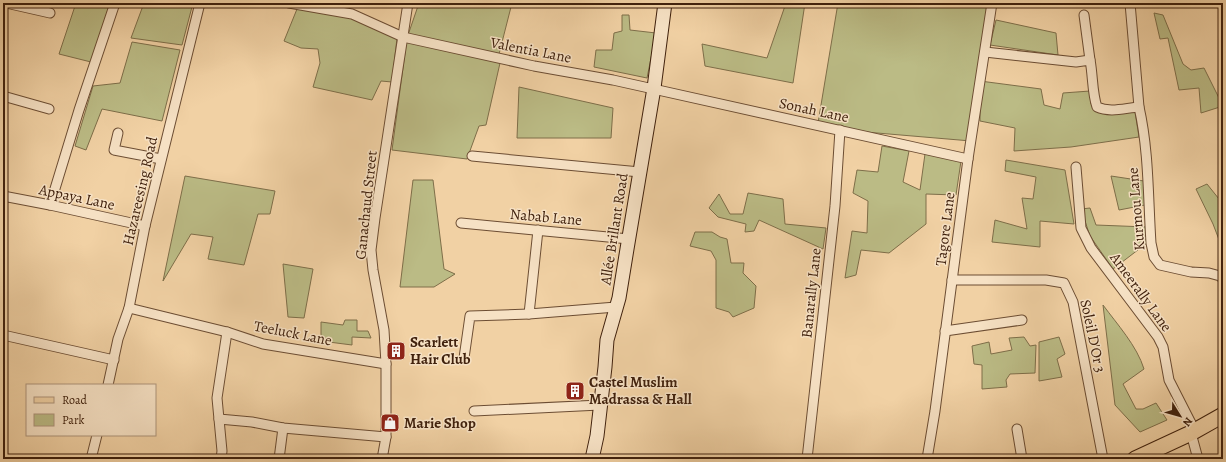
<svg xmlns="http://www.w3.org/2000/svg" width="1226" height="462" font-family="Alegreya,serif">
  <rect width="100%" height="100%" fill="#f1d1a4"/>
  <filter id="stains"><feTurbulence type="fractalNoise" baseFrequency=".005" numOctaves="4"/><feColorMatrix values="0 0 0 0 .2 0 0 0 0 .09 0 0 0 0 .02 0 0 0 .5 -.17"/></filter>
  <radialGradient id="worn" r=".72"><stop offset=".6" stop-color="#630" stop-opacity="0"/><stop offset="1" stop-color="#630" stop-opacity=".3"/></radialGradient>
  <g fill="#bbbb85" stroke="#7e6e49">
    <path d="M76 3H110L91 62 59 54Z"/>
    <path d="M144 3H193L182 45 131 38Z"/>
    <path d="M419 3H512L498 58 419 41 500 63 486 125 479 126 467 159 392 150 407 38Z"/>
    <path d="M786 3H805L793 83 705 66 702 44 767 58Z"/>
    <path d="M838 3H992L980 81 1041 89 1044 105 1060 109 1063 93 1090 91 1091 104 1100 113 1135 112 1139 137 1071 147 1014 151 1015 128 980 121V82L971 141 842 130 818 123Z"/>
    <path d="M297 9 347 16 397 38 392 82 381 81 372 100 313 87 320 63 318 49 301 48 284 41Z"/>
    <path d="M1154 13 1163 15 1183 64 1191 70 1204 68 1223 106 1201 113 1199 88 1179 90 1168 38 1160 39Z"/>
    <path d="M622 15H629L630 30 656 33 647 78 594 67 596 50H612L614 33 622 31Z"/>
    <path d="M996 20 1056 33 1058 55 990 45Z"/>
    <path d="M132 42 180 50 162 121 102 109 86 150 75 146 93 86 120 83Z"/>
    <path d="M519 87 613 108 611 138H517Z"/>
    <path d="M882 146 909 151 903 182 920 190 925 154 961 161 956 195 926 194V224L889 253 861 250 856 275 845 278 852 231 867 233 868 201 853 193 857 170 878 172Z"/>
    <path d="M1006 160 1065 170 1074 224 1040 221V247L992 242 995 220 1027 229 1022 198 1033 199 1036 177 1005 171Z"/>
    <path d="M185 176 275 191 270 214H258L244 265 208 259 213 237 191 234 163 281Z"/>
    <path d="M1111 176 1144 181 1145 205 1119 210Z"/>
    <path d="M413 180H433L444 269 455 274 434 287H400Z"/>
    <path d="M1207 184 1219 199 1223 198V250L1213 224 1196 189Z"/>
    <path d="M748 193 783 199 785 224 826 228 823 249 759 220 754 231 745 232 746 224 718 217 709 208 719 194 730 214H743Z"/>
    <path d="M1090 208 1096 225 1147 227V243L1113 269 1090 236 1081 209Z"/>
    <path d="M695 232H712L720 237 727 239 731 263H744L743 273 756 286 754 308 733 317 729 312 716 308V260L711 251 690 246Z"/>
    <path d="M283 264 313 269 304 318 288 317Z"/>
    <path d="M1103 305C1117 324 1137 346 1144 369L1123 384 1136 409H1143L1156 403 1167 420 1140 432 1115 405Z"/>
    <path d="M345 320H357V331H368L371 338 352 337V345L321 341V322L343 325Z"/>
    <path d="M1024 337 1030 346 1036 345 1035 373 1010 374 1006 380 1007 387 982 389V365L974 364 972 346 989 342 991 354 1012 350 1009 338Z"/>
    <path d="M1059 337 1065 354 1057 359 1062 377 1039 381V342Z"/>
  </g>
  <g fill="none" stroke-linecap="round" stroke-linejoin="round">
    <g stroke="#6c4d33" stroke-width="11">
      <g id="street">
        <path d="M6 3 50 13"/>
        <path d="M289 3 352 14 403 37 534 66 613 80 968 159"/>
        <path d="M1130 3 1139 107C1149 151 1148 198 1151 243L1154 257 1160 265 1191 272 1209 273 1220 276 1223 279"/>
        <path d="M1084 15 1090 60"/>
        <path d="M985 52 1076 62 1090 60C1093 75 1092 93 1097 107 1110 113 1125 108 1139 107"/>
        <path d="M3 96 49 109"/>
        <path d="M118 133 114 150 161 159"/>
        <path d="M472 156 640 172"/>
        <path d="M1076 167 1081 228 1091 248 1158 337 1163 347 1169 380 1195 431"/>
        <path d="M3 196 50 205 145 226"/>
        <path d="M50 205 79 110 115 3"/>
        <path d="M461 223 629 239"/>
        <path d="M538 230 529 314 616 307"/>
        <path d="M952 280H1046L1064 283 1073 302 1103 459"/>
        <path d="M129 308 227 332 263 344 386 364"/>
        <path d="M945 331 1022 320"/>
        <path d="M3 335 114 360"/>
        <path d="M464 358 470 316 529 314"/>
        <path d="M108 385 118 339 129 308 145 226 200 3"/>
        <path d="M474 411 600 405"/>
        <path d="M219 419 252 422 283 428 386 437"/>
        <path d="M1017 429 1022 459"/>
        <path d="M1191 433 1198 459"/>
        <path d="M91 459 97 435"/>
        <path d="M221 459 222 451 217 398 227 332"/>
        <path d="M279 459 283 428"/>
        <path d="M382 459 386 437V364L384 330 373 270 371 250 375 218 408 3"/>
        <path d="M807 459 835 206 840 130"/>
        <path d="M927 459 935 411 968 159 992 3"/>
      </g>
    </g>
    <g stroke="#40210d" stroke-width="15">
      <path id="secondary" d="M592 459 597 436 605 367 607 340 619 298 627 249 654 88 665 3"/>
    </g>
    <g stroke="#40210d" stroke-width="17">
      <path id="primary" d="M1135 459 1191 433 1223 415"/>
    </g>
    <use href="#street" stroke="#f6e1c4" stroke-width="9"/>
    <use href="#secondary" stroke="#f6e1c4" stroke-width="13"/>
    <use href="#primary" stroke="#f1d1a4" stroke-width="15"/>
  </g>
  <defs>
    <g id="building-square" transform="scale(1)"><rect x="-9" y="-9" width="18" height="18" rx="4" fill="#8f2418" stroke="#f6e1c4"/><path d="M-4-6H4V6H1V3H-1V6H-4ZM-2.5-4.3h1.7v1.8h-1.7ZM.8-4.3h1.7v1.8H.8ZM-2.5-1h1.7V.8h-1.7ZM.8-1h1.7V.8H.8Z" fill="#fff"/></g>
    <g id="shop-square" transform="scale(1)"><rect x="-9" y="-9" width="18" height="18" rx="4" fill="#8f2418" stroke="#f6e1c4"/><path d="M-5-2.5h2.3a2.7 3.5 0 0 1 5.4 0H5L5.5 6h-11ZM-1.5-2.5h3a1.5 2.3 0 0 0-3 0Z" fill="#fff"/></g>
  </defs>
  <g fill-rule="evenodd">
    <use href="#building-square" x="396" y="351"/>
    <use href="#building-square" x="575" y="391"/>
    <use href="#shop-square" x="390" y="423"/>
  </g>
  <g text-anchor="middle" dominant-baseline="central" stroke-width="3" stroke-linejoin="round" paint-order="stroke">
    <g font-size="15" fill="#40210d" stroke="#f6e1c4">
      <text transform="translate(531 50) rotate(11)">Valentia Lane</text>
      <text transform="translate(814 110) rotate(12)">Sonah Lane</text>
      <text transform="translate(140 191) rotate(-77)">Hazareesing Road</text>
      <text transform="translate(77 197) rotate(12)">Appaya Lane</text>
      <text transform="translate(366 205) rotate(-84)">Ganachaud Street</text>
      <text transform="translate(1136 209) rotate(-95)">Kurmou Lane</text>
      <text transform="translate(546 217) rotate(5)">Nabab Lane</text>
      <text transform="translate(614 229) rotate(-81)">Allée Brillant Road</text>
      <text transform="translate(945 229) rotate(-83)">Tagore Lane</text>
      <text transform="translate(1141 292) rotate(54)">Ameerally Lane</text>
      <text transform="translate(811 293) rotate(-84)">Banarally Lane</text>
      <text transform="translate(293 333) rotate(11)">Teeluck Lane</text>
      <text transform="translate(1093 336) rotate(78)">Soleil D'Or 3</text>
    </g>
    <g font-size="15" font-weight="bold" fill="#40210d" stroke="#f6e1c4" text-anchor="start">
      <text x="410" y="342">Scarlett<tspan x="410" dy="17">Hair Club</tspan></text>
      <text x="589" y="382">Castel Muslim<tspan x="589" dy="17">Madrassa &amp; Hall</tspan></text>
      <text x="404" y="423">Marie Shop</text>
    </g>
  </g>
  <rect width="1226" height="462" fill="none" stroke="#f1d1a4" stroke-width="16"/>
  <rect x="4" y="4" width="1218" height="454" fill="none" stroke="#40210d" stroke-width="2"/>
  <rect x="8" y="8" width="1210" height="446" fill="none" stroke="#40210d"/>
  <rect x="26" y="384" width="130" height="52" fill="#f6e1c4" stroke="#ad947b"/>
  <rect x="34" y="397" width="20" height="6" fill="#f1d1a4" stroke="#ad947b"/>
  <text x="62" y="404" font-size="12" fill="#40210d">Road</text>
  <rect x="34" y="414" width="20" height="12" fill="#bbbb85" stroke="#ad947b"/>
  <text x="62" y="424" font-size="12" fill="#40210d">Park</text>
  <g transform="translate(1180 416) rotate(127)" stroke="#f6e1c4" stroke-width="3" paint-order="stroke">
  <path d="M0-3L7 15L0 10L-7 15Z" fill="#40210d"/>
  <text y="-6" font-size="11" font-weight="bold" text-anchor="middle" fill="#40210d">N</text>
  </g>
  <rect width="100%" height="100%" filter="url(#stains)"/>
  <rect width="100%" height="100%" fill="url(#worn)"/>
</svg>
